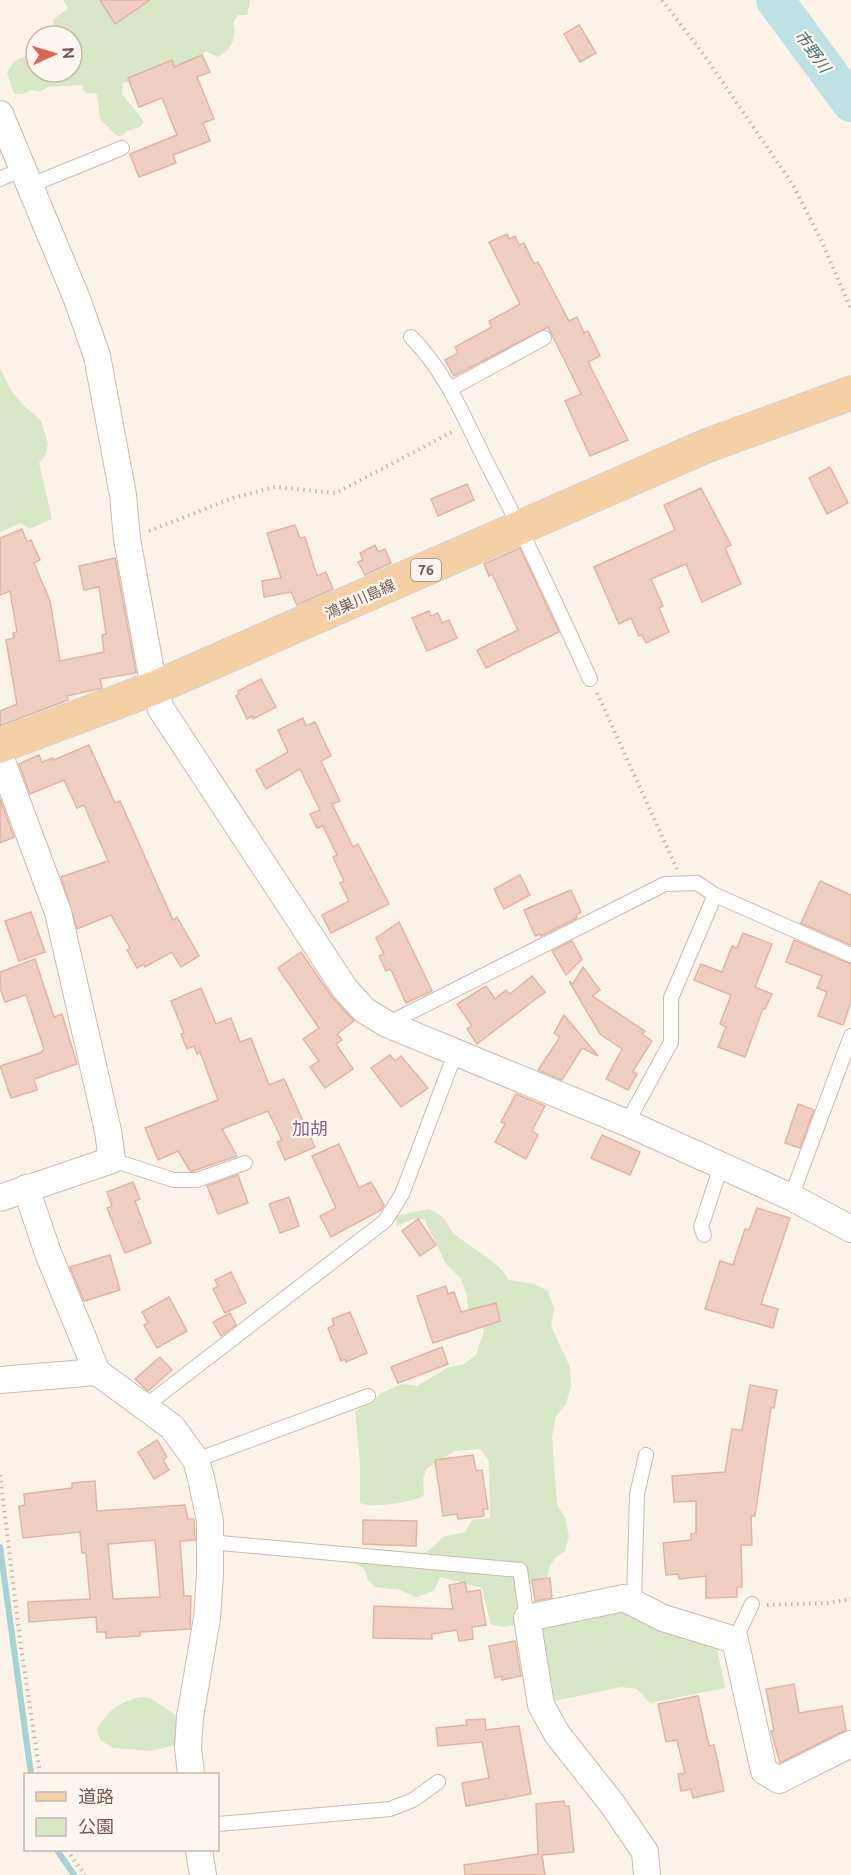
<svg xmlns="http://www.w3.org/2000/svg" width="851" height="1875" font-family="Ubuntu,'Noto Sans JP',sans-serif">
  <rect width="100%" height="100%" fill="#fbf2e8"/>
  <g fill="#d8e8c7">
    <path d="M63 0H249L250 2 247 15H238L233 23C238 37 231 50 218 57L205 51 200 61 123 83 122 94 144 122 140 127 127 131 122 136H117L100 119 97 94 86 93 82 89 83 85 48 87 39 92 31 90 22 94H14L7 72 15 61 36 51V72H72V36H44L46 32 54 30 53 20 68 8Z"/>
    <path d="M0 368 9 387 21 403 41 421 48 443 45 456 39 463 52 519 29 529 21 523 0 532Z"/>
    <path d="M428 1209C453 1219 443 1225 458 1237 477 1252 496 1259 509 1280L534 1284 548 1291 554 1309 551 1326 570 1367 571 1386 566 1404 556 1416 552 1437 557 1504 565 1518 569 1536 565 1551C553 1559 548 1564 548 1579L523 1586C517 1599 522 1614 515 1625L504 1627 491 1625 482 1588 440 1577 434 1591 416 1597 400 1590 375 1587 368 1580 364 1569 353 1562 354 1548 426 1553 443 1537 465 1532 472 1520 490 1518 489 1461 481 1449 455 1451 427 1468 423 1479 424 1496C409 1502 374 1509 360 1503V1463L355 1411 369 1404 381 1393 402 1384 417 1386 447 1368 464 1364 476 1355 484 1330 469 1318 467 1296 461 1279 446 1264 424 1219H413L397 1226 395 1216Z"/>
    <path d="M628 1609 716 1643 725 1688 650 1703 637 1689 621 1687 555 1701 540 1638 543 1629 552 1624Z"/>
    <path d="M141 1697 150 1698 185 1721 180 1744 150 1751 113 1748 100 1740 97 1729C108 1710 119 1702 141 1697Z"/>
  </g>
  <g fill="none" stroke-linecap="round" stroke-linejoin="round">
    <g stroke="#a4d2d5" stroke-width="6">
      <path d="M0 1547 31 1774"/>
      <path d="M57 1850 74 1875"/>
    </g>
    <path stroke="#bee2e4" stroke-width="38" d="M775 0 851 103"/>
  </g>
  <g fill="#efcfc2" stroke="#e1b5a3" stroke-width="1.5" fill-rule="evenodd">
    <path d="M100 0H150L115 24Z"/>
    <path d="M579 25 596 53 580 62 564 34Z"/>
    <path d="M202 55 210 72 197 77 214 119 203 123 210 141 173 155 176 163 139 177 130 154 177 135 162 98 139 107 128 78 172 60 174 67Z"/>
    <path d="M507 234 509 239 515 236 519 245 524 243 534 264 538 262 569 321 577 317 584 333 588 331 600 356 588 362 628 440 590 456 565 401 581 394 548 327 454 376 445 360 458 353 455 347 492 327 489 321 520 304 489 242Z"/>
    <path d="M830 467 848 503 827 514 809 478Z"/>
    <path d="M467 484 474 500 438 516 431 499Z"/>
    <path d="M701 488 731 545 725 548 741 584 702 602 686 564 651 579 663 606 659 608 669 632 646 643 642 635 639 636 631 618 619 624 594 567 675 530 664 505Z"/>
    <path d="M295 525 300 538 305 537 317 576 326 572 333 589 297 605 291 592 264 597 262 581 281 578 267 533Z"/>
    <path d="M22 529 27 542 31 540 40 560 34 563 50 601 60 661 104 652 102 635 106 634 99 587 84 590 79 566 115 558 136 673 100 679 102 688 67 696 68 700 0 726V711L17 704 6 640 14 638 13 633 17 632 10 591 0 595V538Z"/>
    <path d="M375 545 378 552 385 549 391 563 365 575 358 562 363 560 360 553Z"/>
    <path d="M520 548 559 632 486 668 477 650 518 630 492 574 489 576 484 564Z"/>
    <path d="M429 611 431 616 438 613 442 623 449 620 457 638 427 651 412 618Z"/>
    <path d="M261 679 276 707 253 719 252 716 247 719 236 696 239 694 238 691Z"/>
    <path d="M303 718 306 726 315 722 331 756 321 761 340 801 332 804 353 847 358 844 389 904 331 933 322 915 349 901 340 883 344 881 333 857 337 855 323 826 317 828 310 814 320 810 300 769 266 789 256 770 288 752 278 730Z"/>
    <path d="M89 745 115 803 120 801 173 920 177 917 199 956 181 967 172 952 145 967 144 964 137 968 127 950 130 948 111 915 77 929 61 877 108 861 84 805 77 808 64 780 30 794 19 764 39 755 42 762 53 758 54 760Z"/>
    <path d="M0 799 14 837 0 843Z"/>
    <path d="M520 875 530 895 504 909 494 889Z"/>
    <path d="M820 881 851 895V945L801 923Z"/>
    <path d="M571 890 581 912 576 915 577 918 541 936 540 934 535 936 524 910Z"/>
    <path d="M31 912 45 952 19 961 5 921Z"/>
    <path d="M399 922 432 991 406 1003 392 972 390 969 386 971 379 956 384 954 376 938Z"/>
    <path d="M743 933 772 944 755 987 772 994 765 1009 763 1008 745 1057 718 1047 726 1027 720 1024 731 995 694 980 701 964 722 972 732 946 737 948Z"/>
    <path d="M794 940 851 964V1002L843 1025 818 1016 827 992 817 988 822 976 786 962Z"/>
    <path d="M572 941 582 959 566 975 552 951Z"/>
    <path d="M301 952 332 997 354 1021 337 1034 342 1040 336 1044 353 1069 325 1088 310 1067 319 1061 303 1039 319 1028 278 968Z"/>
    <path d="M35 959 54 1017 62 1014 77 1064 34 1079 37 1090 11 1098 0 1066 40 1053 44 1049 26 995 5 1002 0 988V972Z"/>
    <path d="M583 967 600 990 592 996 645 1031 642 1034 652 1041 633 1071 637 1074 628 1090 606 1079 622 1049 600 1034 569 981 573 984Z"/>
    <path d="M532 976 545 992 477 1044 467 1029 472 1026 457 1004 486 986 495 999 506 990 510 994Z"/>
    <path d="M201 988 216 1024 231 1018 240 1042 251 1038 269 1085 284 1079 315 1147 285 1160 277 1142 282 1140 268 1111 222 1129 237 1156 193 1171H190L178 1151 158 1160 145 1128 218 1100 200 1052 197 1054 194 1046 187 1049 181 1034 184 1033 171 1001Z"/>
    <path d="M564 1015 598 1056 582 1048 562 1080 538 1070 560 1037 554 1033Z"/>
    <path d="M390 1055 395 1061 401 1056 428 1088 401 1107 371 1068Z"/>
    <path d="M516 1094 545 1106 532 1131 538 1135 526 1159 495 1142 505 1124 501 1122Z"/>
    <path d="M798 1104 814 1110 800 1148 785 1143Z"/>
    <path d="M602 1135 640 1152 630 1175 591 1158Z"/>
    <path d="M339 1144 359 1188 371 1182 384 1205 381 1210 331 1237 320 1216 336 1208 312 1156Z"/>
    <path d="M238 1175 248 1203 218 1214 207 1186Z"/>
    <path d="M133 1182 140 1199 135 1201 151 1243 125 1253 107 1208 112 1206 107 1192Z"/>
    <path d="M289 1197 299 1226 280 1233 269 1204Z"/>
    <path d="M757 1208 790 1218 761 1304 778 1309 773 1328 705 1309 720 1261 733 1265 745 1229 749 1230Z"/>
    <path d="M418 1219 436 1245 420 1256 402 1231Z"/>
    <path d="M110 1255 120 1290 84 1301 70 1267Z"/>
    <path d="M231 1272 246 1303 225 1313 213 1289 218 1286 215 1280Z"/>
    <path d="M446 1286 448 1294 454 1292 461 1312 496 1303 500 1321 433 1343 417 1296Z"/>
    <path d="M169 1297 187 1331 157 1348 144 1325 148 1323 142 1312Z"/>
    <path d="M350 1312 367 1353 346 1362 345 1359 341 1361 328 1328 334 1325 332 1319Z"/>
    <path d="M230 1313 236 1325 221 1336 213 1322Z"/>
    <path d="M442 1347 448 1364 398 1383 391 1367Z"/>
    <path d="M160 1357 172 1370 148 1391 135 1379Z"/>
    <path d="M750 1385 777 1390 774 1408 771 1407 755 1516H751L752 1545H741L742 1587H737V1597L706 1598V1576L679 1579 678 1574 666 1575 663 1543 691 1540V1534L696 1533V1501L674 1502 672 1476 725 1472 732 1429 742 1430Z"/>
    <path d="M157 1440 167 1457 163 1460 169 1470 154 1479 138 1452Z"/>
    <path d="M473 1455 476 1471 482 1470 488 1509H483L484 1516 458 1519 457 1514 443 1516 435 1460Z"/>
    <path d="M95 1481 97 1511 185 1505 188 1519H194L195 1540 180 1541 184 1596H191L190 1629 140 1632V1636L106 1638V1632H97L96 1617 29 1622 28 1602 90 1599 86 1553H82L80 1532 23 1538 19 1506 25 1505 24 1494 72 1488V1483ZM155 1540 160 1597 113 1599 108 1544Z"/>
    <path d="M363 1520 417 1521 416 1546 363 1544Z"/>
    <path d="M550 1578 552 1598 535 1601 532 1580Z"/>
    <path d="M465 1582 467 1592 480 1590 486 1625 472 1627 473 1639 459 1641 457 1630 432 1634V1639L373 1638 374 1606 453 1609 449 1585Z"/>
    <path d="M515 1641 521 1676 502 1680 501 1676 495 1678 489 1646Z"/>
    <path d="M794 1684 799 1713 842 1706 846 1730 780 1763 771 1731H774L766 1689Z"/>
    <path d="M698 1696 709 1746 714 1745 724 1791 693 1798 691 1789 681 1791 678 1774 685 1773 677 1740 666 1742 658 1704Z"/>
    <path d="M485 1719 486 1730 519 1726 531 1794 466 1806 462 1783 489 1778 482 1742 438 1746 436 1728 467 1725 466 1720Z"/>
    <path d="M564 1801 565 1806H569L574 1852 542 1855 545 1875H465L464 1865 538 1854 536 1804Z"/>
  </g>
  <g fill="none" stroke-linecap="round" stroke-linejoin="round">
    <g stroke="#cdb9af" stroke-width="16">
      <g id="service">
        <path d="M0 179 24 168"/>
        <path d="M31 185 122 148"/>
        <path d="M411 337C448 374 466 423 490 469 526 538 558 608 590 679"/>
        <path d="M450 389 544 338"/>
        <path d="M387 1024 665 884 697 883 715 895 851 955"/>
        <path d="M627 1123 671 1042V998L715 895"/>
        <path d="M112 1160 174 1180H197L245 1163"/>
        <path d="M791 1197 851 1036"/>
        <path d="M704 1235 701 1227 721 1166"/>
        <path d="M144 1407 385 1221 402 1194 455 1054"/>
        <path d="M196 1460 368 1396"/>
        <path d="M209 1542 520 1570 527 1618"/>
        <path d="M634 1601 637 1494 646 1455"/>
        <path d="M735 1640 752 1604"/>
        <path d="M218 1824 390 1809 413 1800 438 1782"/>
      </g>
    </g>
    <g stroke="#cdb9af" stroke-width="28">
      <g id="minor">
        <path d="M0 114 77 299 97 356 123 495 127 539 154 688 161 709 345 989 364 1010 387 1024 627 1123 791 1197 851 1229"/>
        <path d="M0 756 58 912 108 1131 112 1160 0 1198"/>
        <path d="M26 1188 48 1253 97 1372 172 1427 196 1460 201 1478 210 1521V1574L207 1618 190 1717 188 1747 191 1774"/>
        <path d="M0 1380 97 1372"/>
        <path d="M199 1850 203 1875"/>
        <path d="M647 1875 645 1852 613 1805 557 1734 541 1705 527 1618 624 1598 663 1618 735 1640 764 1771 779 1780 851 1744"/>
      </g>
    </g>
    <g stroke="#d8d0cd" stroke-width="35">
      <path id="primary" d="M0 746 154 688 706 446 851 393"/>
    </g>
    <g stroke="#d4b3a4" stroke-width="4" stroke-dasharray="1.5 4.5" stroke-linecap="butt">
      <path d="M662 0 704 55 793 185 822 242 851 309"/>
      <path d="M149 531 233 498 275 487 336 493 454 431"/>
      <path d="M597 693 677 869"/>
      <path d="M0 1475 21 1648 40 1774"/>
      <path d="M767 1605 828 1603 851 1599"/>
      <path d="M67 1850 85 1875"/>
    </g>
    <use href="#service" stroke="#fff" stroke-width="14"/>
    <use href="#minor" stroke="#fff" stroke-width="26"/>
    <use href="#primary" stroke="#f5d0a5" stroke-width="33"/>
  </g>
  <g text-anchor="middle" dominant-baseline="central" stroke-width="4.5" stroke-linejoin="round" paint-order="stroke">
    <rect fill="#fef6ef" stroke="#9d877e" stroke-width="1.5" x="411" y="559" width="30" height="22" rx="4.5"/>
    <g font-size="14" font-weight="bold" fill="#74584e">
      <text x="426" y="570">76</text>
    </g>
    <g font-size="15" fill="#74584e" stroke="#fef6ef">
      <text transform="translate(360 599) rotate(-24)">鴻巣川島線</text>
    </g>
    <g font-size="16" font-style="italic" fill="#427478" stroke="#fef6ef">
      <text transform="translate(813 51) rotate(54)">市野川</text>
    </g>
    <g font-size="18" fill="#7d6690" stroke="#fef6ef">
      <text x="310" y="1128">加胡</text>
    </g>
  </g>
  <rect x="24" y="1773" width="195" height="78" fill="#fef6ef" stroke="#c7b7af" stroke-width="1.5"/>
  <rect x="36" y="1792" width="30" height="9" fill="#f5d0a5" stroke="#c7b7af" stroke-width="1.5"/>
  <text x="78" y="1803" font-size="18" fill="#74584e">道路</text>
  <rect x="36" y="1818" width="30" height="18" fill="#d8e8c7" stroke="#c7b7af" stroke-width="1.5"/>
  <text x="78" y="1833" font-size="18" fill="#74584e">公園</text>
  <g transform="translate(54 54) rotate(86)"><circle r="28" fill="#fef6ef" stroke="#c7b7af" stroke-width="1.5"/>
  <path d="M0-4.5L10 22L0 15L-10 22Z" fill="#dd6756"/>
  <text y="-9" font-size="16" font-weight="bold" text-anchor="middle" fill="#74584e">N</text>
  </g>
</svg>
